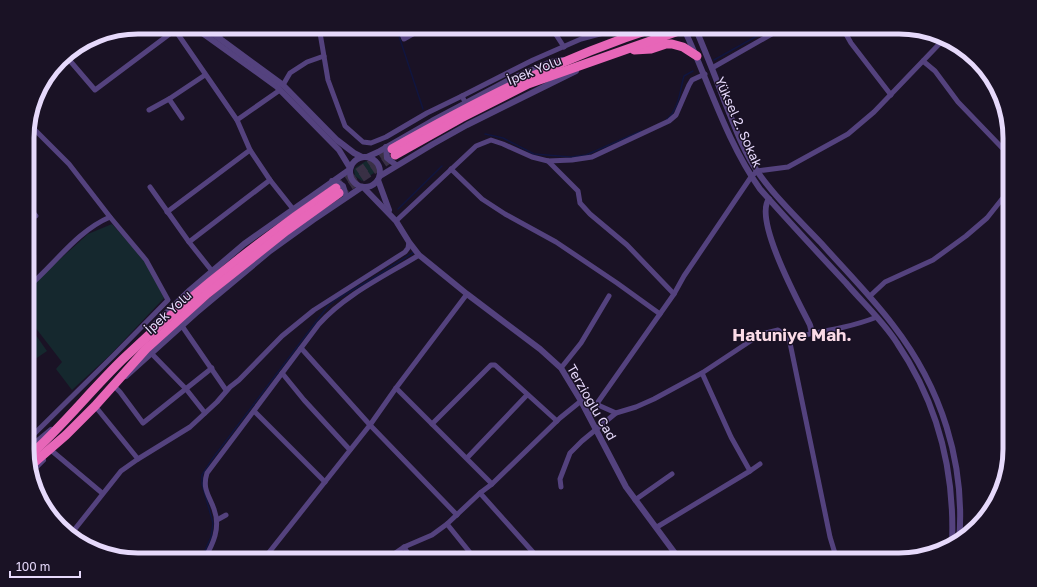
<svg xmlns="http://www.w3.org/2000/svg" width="1037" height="587" font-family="'Golos Text',sans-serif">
  <rect width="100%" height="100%" fill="#1a1225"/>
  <g fill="#15282e">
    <path d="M366 161C372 163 374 167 374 173L362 181 355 176 354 170 355 168Z"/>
    <path d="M112 224 146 262 164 298 110 355 72 390 56 369 62 362 28 318V288L88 234Z"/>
    <path d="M28 324 47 351 28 364Z"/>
  </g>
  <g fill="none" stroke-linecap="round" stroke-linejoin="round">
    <g stroke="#10153f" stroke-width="1.5">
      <path d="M396 27 423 109"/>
      <path d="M714 60 773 27"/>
      <path d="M666 120C679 110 680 90 684 76L693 71"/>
      <path d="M485 134 503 138 534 154 571 157 586 155 641 131"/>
      <path d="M398 209 442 166"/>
      <path d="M197 560 204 553 211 537 213 523 202 484V475L213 458 328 306 337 299 375 277 414 252"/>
    </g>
    <g stroke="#393045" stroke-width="9" stroke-dasharray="9 4.5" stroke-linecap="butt">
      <path d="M336 188 392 149"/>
      <path d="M339 193 395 155"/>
    </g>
    <g stroke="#54427e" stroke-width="5">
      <path d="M173 27 237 120 250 150 270 180 293 209"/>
      <path d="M319 27 328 80 345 126 363 142 371 143 386 137 427 113 462 96 465 102"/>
      <path d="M399 27 404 39 425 27"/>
      <path d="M551 27 564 47"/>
      <path d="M842 27 851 43 891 95"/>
      <path d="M219 37 227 27"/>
      <path d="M65 55 95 90 175 30"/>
      <path d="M923 61 935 71 958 102 1010 156"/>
      <path d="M712 68 784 27"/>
      <path d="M283 85 290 73 307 62 324 56"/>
      <path d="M462 96 533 60 581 39 626 27"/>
      <path d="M169 99 182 118"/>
      <path d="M149 110 169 99 205 75"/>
      <path d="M237 120 280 90"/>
      <path d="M548 161 578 191 580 203 590 214 627 245 674 294"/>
      <path d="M451 169 482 199 505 214 556 242 617 283 660 314"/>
      <path d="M150 187 189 242 212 271"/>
      <path d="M28 207 36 216"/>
      <path d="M167 212 250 150"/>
      <path d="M396 221 476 146 491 140 503 144 532 157 548 161 572 160 592 157 669 121 676 115 689 85 692 80 705 74"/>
      <path d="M189 242 270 180"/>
      <path d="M28 287C55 264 77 231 110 217"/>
      <path d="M870 296 885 282 933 260 966 236 987 218 1010 189"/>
      <path d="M182 326 226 390"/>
      <path d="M789 338 830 537 837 560"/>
      <path d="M301 348 370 425 457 515"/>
      <path d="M151 353 186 389 205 413"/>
      <path d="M561 368 581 343 609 296"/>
      <path d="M282 373 304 400 350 450"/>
      <path d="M114 386 120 392 143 423 212 368"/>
      <path d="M396 388 492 484"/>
      <path d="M598 405V402L674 294 684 276 751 177 757 171 788 167 848 134 874 112 944 39"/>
      <path d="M95 406 138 459"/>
      <path d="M254 411 325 482"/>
      <path d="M588 415 598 405 616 413"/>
      <path d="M432 424 491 365H495L557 421"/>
      <path d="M28 440 114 355 168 300 146 260 110 217 69 164 28 123"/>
      <path d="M52 451 102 493"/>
      <path d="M467 458 527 395"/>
      <path d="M750 471 760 464"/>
      <path d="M561 487 560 479 570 453 582 441 616 413 636 407 654 399 702 373 761 334 778 330 789 338C819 332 849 328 877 317"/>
      <path d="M480 493 540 560"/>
      <path d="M635 500 672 474"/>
      <path d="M217 520 226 515"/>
      <path d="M447 524 476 560"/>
      <path d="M657 527 750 471 731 437 702 373"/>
      <path d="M71 534 121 471 138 459 190 427 217 402 230 387 239 380 282 336 314 310 405 252 408 248 409 242"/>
      <path d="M404 547 412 560"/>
      <path d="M204 560C213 544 221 528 214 509 209 495 202 489 207 473L319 324C346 294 385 276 419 255"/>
      <path d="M263 560 370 425 396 388 467 294"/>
      <path d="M385 560 404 547 432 535 447 524 480 493 492 484 560 418 581 401"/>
    </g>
    <g stroke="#54427e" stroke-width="6">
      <path d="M194 27 276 86 339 150 350 168"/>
      <path d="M204 27 283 85 337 140 354 153 362 157"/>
      <path d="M695 27C705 51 715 75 724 100 734 124 742 149 757 171 775 197 799 220 821 243 845 270 871 296 893 325 941 387 966 463 959 542"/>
      <path d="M684 29C709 82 726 141 760 189 788 221 817 252 846 283 863 303 883 321 897 343 939 405 955 471 952 544"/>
      <path d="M386 147 387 158 396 165"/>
      <circle cx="365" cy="172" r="15"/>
      <path d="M367 157 378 152 432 121 511 79 551 62 562 60"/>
      <path d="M380 176 433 144 467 125 576 71"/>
      <path d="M378 180 389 210"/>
      <path d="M332 181 337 182 343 186 346 197"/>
      <path d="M364 188 396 221 409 242 419 255 467 294 540 349 561 368 581 401 626 487 680 560"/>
      <path d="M769 199C753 219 799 303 810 325L812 333"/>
      <path d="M152 327 190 290 244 244 349 170"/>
      <path d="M126 376 196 313 270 251 313 220 362 187"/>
      <path d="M28 449 51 430"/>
      <path d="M31 472 43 460"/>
    </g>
    <g stroke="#e766b8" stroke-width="9">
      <path d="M634 50 651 49 666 44H672L683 47 697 56"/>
      <path d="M392 149C477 101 563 57 657 27"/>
      <path d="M395 155 461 118 528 84 690 27"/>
      <path d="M28 457C62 427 90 391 123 359 189 296 261 239 336 188"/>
      <path d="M29 467 66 435 95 406 146 349 207 294 286 231 339 193"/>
    </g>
  </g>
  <g text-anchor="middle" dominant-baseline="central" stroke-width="3" stroke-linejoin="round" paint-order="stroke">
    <g font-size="13" fill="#e6d9fb" stroke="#1a1225">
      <text transform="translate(534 70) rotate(-22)">İpek Yolu</text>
      <text transform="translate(739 122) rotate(66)">Yüksel 2. Sokak</text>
      <text transform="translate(168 312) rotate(-42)">İpek Yolu</text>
      <text transform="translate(592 402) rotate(60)">Terzioğlu Cad</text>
    </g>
    <g font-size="17" font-weight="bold" fill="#fbdbe7" stroke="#1a1225">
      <text x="792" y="334">Hatuniye Mah.</text>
    </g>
  </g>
  <path d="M0 0H1037V587H0ZM138 34H899A104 104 0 0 1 1003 138V449A104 104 0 0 1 899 553H138A104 104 0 0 1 34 449V138A104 104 0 0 1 138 34Z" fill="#1a1225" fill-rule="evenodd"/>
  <path fill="none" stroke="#e6d9fb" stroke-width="5" d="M138 34H899A104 104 0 0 1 1003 138V449A104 104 0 0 1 899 553H138A104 104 0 0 1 34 449V138A104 104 0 0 1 138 34Z"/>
  <path d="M10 571v6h70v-6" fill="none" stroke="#e6d9fb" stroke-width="2"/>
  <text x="16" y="571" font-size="12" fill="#e6d9fb" stroke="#1a1225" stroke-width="3" paint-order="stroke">100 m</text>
</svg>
